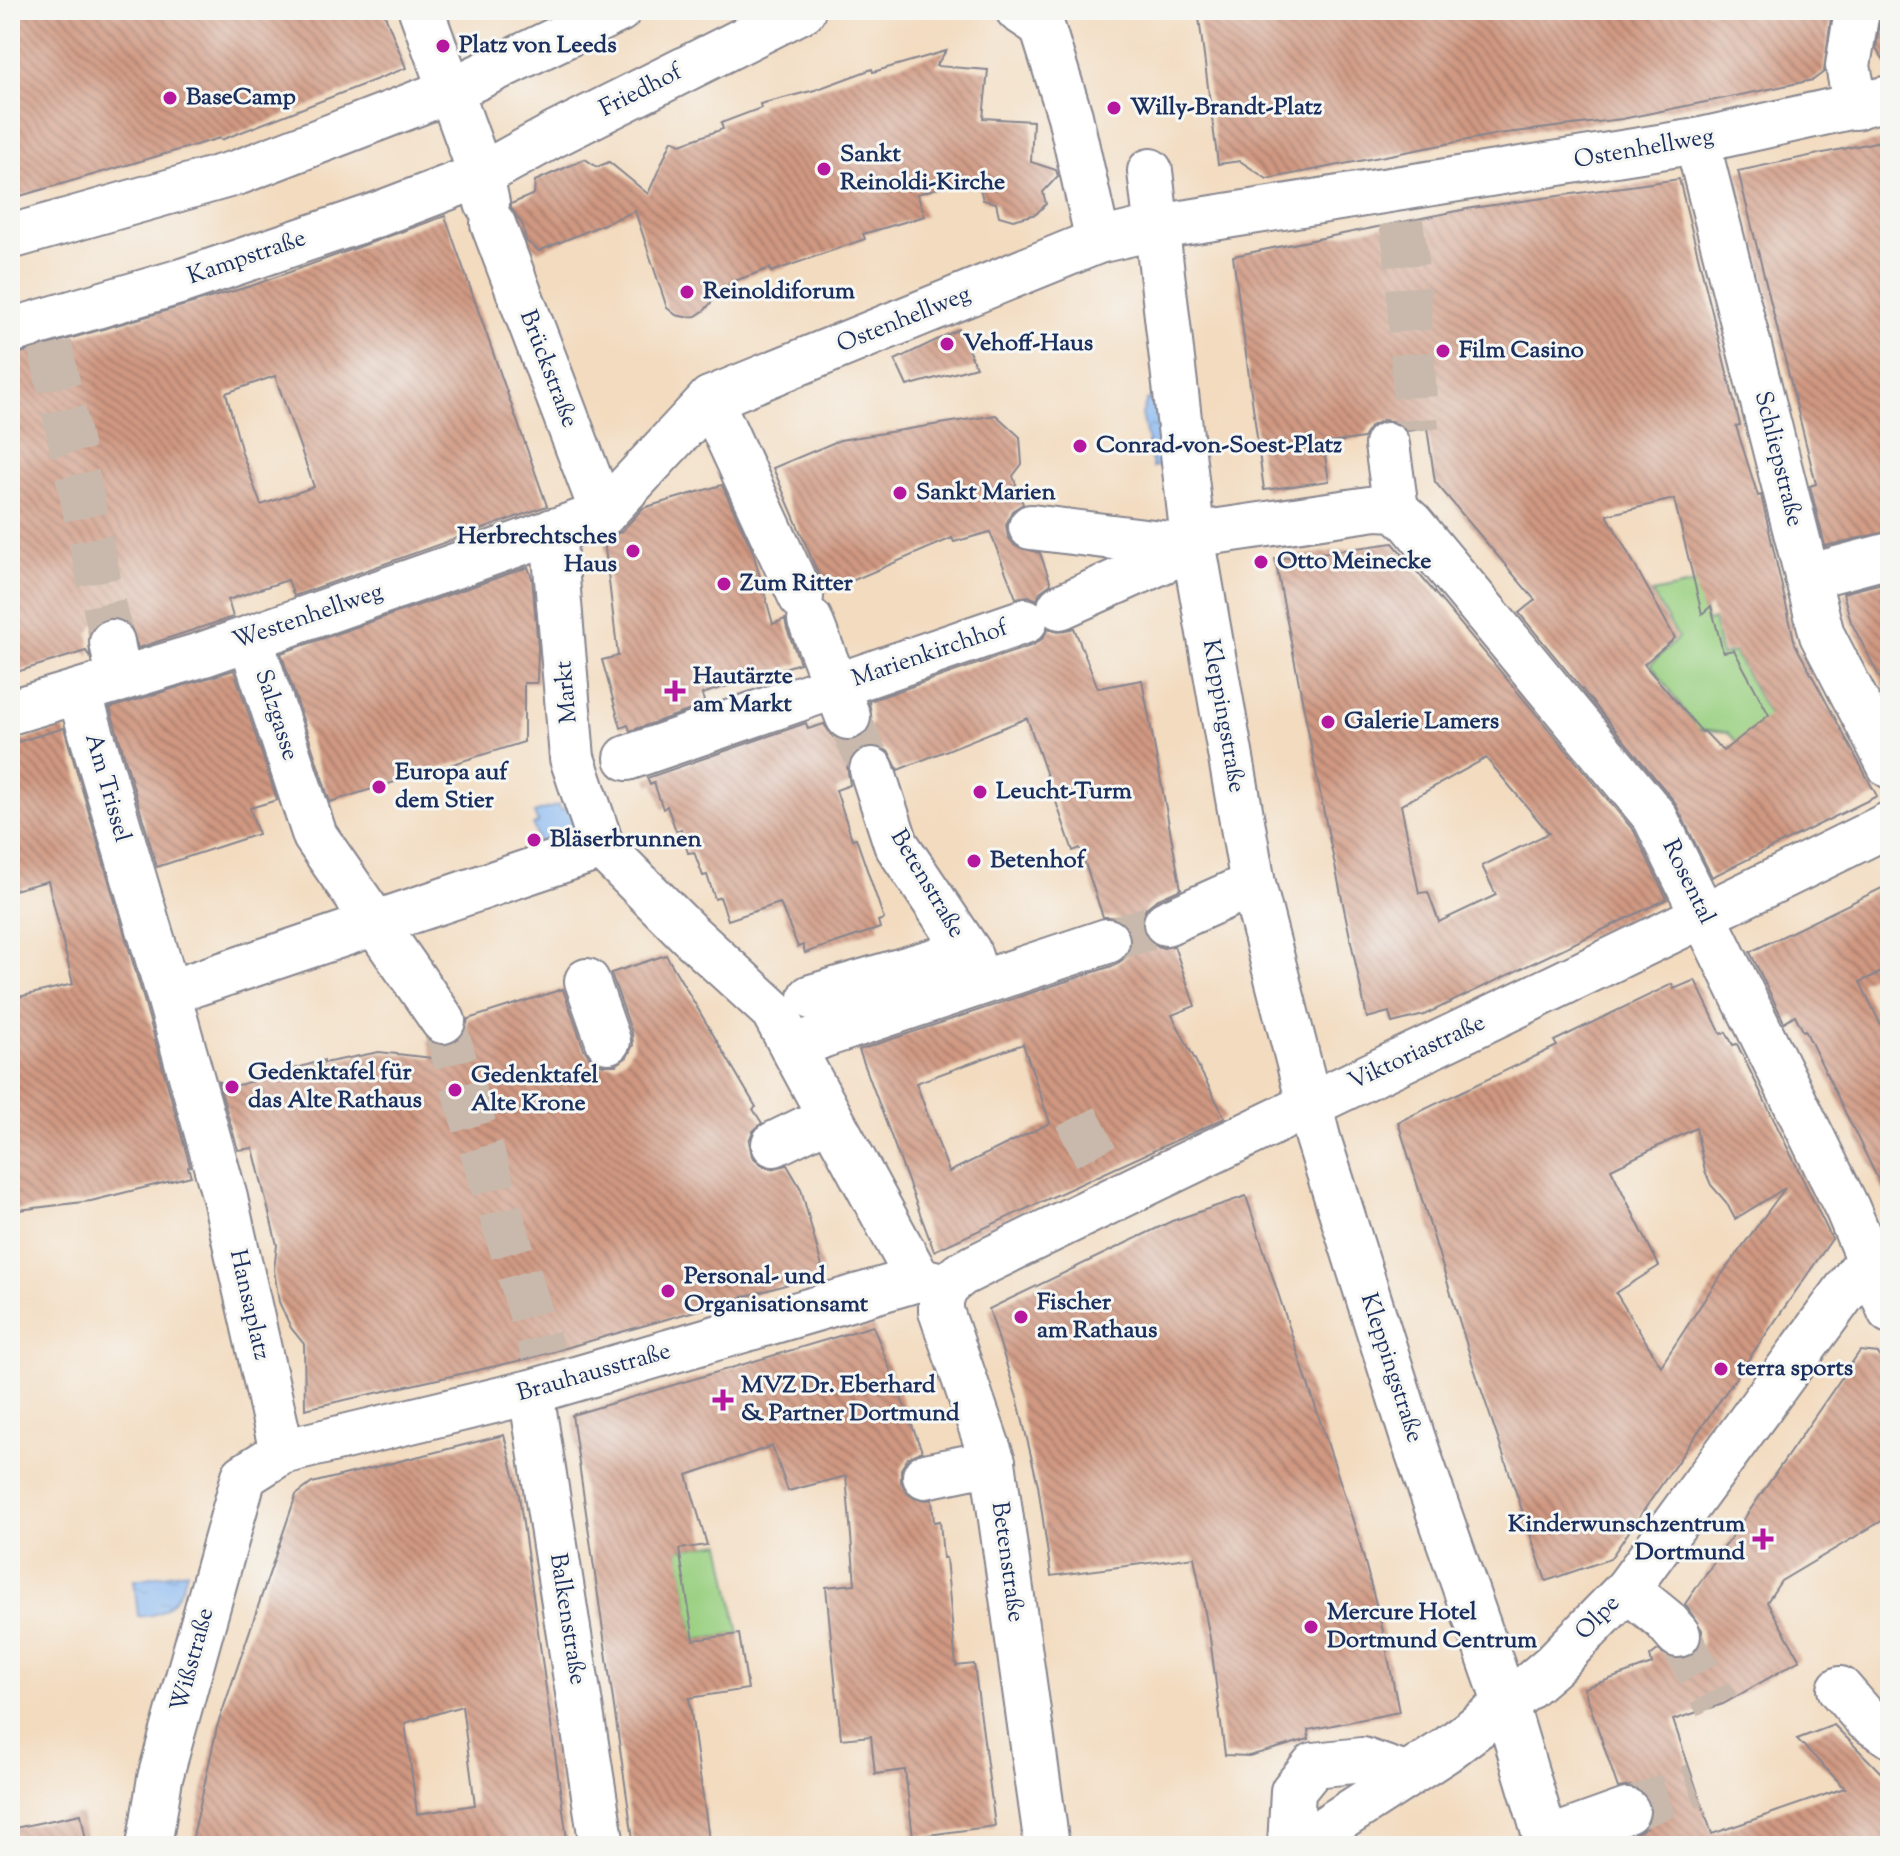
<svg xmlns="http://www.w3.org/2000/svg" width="1900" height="1856" font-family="'Sorts Mill Goudy',serif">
  <defs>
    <pattern id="water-ripples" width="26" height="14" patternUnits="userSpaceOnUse" patternTransform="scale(2)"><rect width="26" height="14" fill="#84b6f1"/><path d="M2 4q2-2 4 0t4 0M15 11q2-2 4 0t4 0" fill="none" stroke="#6b94c6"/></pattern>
    <pattern id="building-back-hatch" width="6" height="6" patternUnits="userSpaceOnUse" patternTransform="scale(2)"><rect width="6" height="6" fill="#d09881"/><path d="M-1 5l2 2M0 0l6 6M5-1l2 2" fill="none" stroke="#a87c6d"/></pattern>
  </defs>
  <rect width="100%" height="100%" fill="#f6f6f2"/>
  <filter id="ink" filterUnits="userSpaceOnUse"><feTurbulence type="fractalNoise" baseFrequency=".0125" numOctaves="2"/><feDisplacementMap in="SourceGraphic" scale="16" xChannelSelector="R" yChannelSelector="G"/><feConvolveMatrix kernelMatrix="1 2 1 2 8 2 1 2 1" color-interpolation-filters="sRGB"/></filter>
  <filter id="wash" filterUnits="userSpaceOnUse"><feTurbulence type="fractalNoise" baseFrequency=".006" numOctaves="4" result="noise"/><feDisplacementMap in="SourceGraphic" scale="32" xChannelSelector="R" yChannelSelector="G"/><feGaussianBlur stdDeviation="1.8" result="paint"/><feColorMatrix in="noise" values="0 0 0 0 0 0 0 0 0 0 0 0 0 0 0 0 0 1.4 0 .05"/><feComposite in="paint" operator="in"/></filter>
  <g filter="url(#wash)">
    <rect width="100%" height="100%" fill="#f3dbbf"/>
    <g fill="#9ad081" stroke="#5a8070" stroke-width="2">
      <path d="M1700 583 1707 621 1713 620 1721 655 1734 652 1779 734 1746 753 1728 732 1697 729 1651 664 1678 638 1652 593Z"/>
      <path d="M721 1543 739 1634 694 1640 678 1549Z"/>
    </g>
    <g fill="url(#water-ripples)" stroke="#5072a8" stroke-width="2">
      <path d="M1156 396 1184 461 1153 467 1142 414 1147 400Z"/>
      <path d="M559 805 561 810 571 807 578 831 573 833 575 843 541 848 533 825 538 823 534 813Z"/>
      <path d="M187 1571C182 1595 165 1619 138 1616L134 1580Z"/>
    </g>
    <g id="blocks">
      <g fill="url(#building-back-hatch)" fill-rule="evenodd">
        <path d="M10 10H383L406 68 221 140 220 138 10 199Z"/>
        <path d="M1198 10H1832L1824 72 1813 80 1622 119 1498 134 1267 179 1240 161 1218 164Z"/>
        <path d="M1881 10H1890V69L1876 48Z"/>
        <path d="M946 51 936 66 988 70 983 118 1033 121 1031 162 1056 170 1058 176 1043 192 1046 204 1036 214 1013 220 999 216 996 203 983 200 977 177 917 194 925 216 863 234 865 239 771 272 770 268 729 283 725 292 721 290 705 310 696 316 685 317 676 315 667 308 635 211 539 251 526 241 523 226 511 208V204L534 194 535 181 585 159 597 167 609 162 648 194 672 140 681 144 723 129 721 123 761 108 760 104 815 90 872 69 873 72Z"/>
        <path d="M1890 139V531L1825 546 1810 486 1816 484 1738 171Z"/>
        <path d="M1679 179 1740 425 1736 426 1758 496 1761 495 1795 644 1877 796 1712 877 1674 801 1519 613 1535 600 1435 482 1427 428 1408 431 1397 422 1383 420 1371 426 1363 438 1323 444 1329 481 1264 490 1233 256 1472 208ZM1674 499 1702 614 1711 606 1723 652 1734 650 1769 715 1723 751 1704 731 1702 732 1644 664 1675 638 1607 515Z"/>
        <path d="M445 216 547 506 294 596 288 580 263 588 228 600 233 617 138 648 130 625 120 618H107L96 623 89 633 90 658 86 651 10 674V356L251 286ZM275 376 314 487 261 505 242 453 226 393Z"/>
        <path d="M959 329 976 367 907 386 895 360Z"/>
        <path d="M996 415 1020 437 1022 464 1013 476 1023 504 1012 511 1006 525 1008 537 1015 546 1040 553 1051 584 1040 592 1037 600 1029 596 1016 598 990 532 954 542 952 538 826 592 773 468 840 440Z"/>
        <path d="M722 485 753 552 773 624 785 619 787 629 800 663 702 694 705 705 630 731 628 725 621 728 602 660 618 656 604 540 621 532 643 508Z"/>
        <path d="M1393 543 1634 831 1667 899 1424 1015 1392 1023 1389 1012 1367 1018 1325 818 1275 559ZM1486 758 1549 833 1482 866 1496 895 1439 922 1428 892 1419 893 1401 805Z"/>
        <path d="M528 567 532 578 538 647 537 683H524V742L330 802 281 653Z"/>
        <path d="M1890 581V697L1851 622 1843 593Z"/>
        <path d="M1048 628 1058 632 1074 628 1098 688 1142 680 1181 889 1156 900 1146 908 1141 920 1143 932 1152 944 1163 948 1174 946 1195 1006 1172 1015 1225 1118 934 1251 859 1050 1115 965 1126 957 1132 945 1131 934 1124 923 1113 917H1103L1080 848 1073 851 1027 718 898 770 889 752 878 746H865L854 753 847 766 850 785 836 790 852 839 856 838 884 919 878 921 880 928 805 953 803 945 798 947 780 903 728 920 720 897 715 899 707 875 703 876 694 852 688 853 681 829 676 831 667 806 663 809 654 783 650 785 647 778 806 723 808 729 824 724 833 737 845 742 856 740 867 733 872 722 869 701 1033 645 1043 638ZM1023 1044 1050 1123 949 1172 916 1083Z"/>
        <path d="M234 670 277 800 250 808 258 834 157 867 110 708Z"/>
        <path d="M64 728 144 1000 190 1166 188 1167 191 1176 91 1201 10 1211V999L73 984 48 881 10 891V744Z"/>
        <path d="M1890 884V968L1860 982 1890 1044V1204L1805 1030 1803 1031 1795 1015 1784 1022 1750 952Z"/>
        <path d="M666 955 756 1107 753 1109 762 1123 753 1131 749 1141 752 1156 761 1165 771 1169 787 1165 801 1189 824 1274 527 1359 305 1409 304 1344 291 1328 279 1302 274 1270 277 1245 253 1148 238 1150 218 1081 232 1087 324 1060V1063L379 1052 433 1058 427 1040 433 1044 444 1046 457 1042 465 1032 468 1019 563 989 584 1049 591 1059 603 1065H616L627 1057 633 1045 632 1033 611 973Z"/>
        <path d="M1695 980 1721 1034 1726 1032 1733 1045 1737 1044 1832 1239 1610 1559 1546 1581 1472 1362 1398 1122 1557 1046 1554 1041 1672 984 1674 989ZM1696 1128 1705 1171 1711 1185 1726 1202 1735 1219 1785 1188 1714 1285 1661 1366 1616 1293 1659 1266 1611 1169Z"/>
        <path d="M1246 1196 1358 1536 1382 1627 1399 1712 1308 1730 1309 1739 1249 1756 1225 1755 1210 1638 1194 1557 1051 1576 1038 1485 1018 1401 989 1309 1172 1221Z"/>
        <path d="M873 1326 922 1451 908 1458 901 1469V1482L907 1493 916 1499 932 1500 934 1522 940 1521 943 1558H946L956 1666 974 1664 995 1826 913 1837 905 1770 875 1774 871 1736 841 1739 826 1587 855 1584 846 1476 788 1491 772 1446 687 1475 707 1545 679 1549 694 1640 739 1634 748 1689 689 1698 710 1846H634L572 1415Z"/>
        <path d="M1860 1351 1878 1353 1890 1380V1516L1781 1581 1767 1602 1800 1660 1723 1704 1673 1720 1712 1834 1845 1788 1797 1739 1834 1725 1890 1782V1846H1639L1635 1835 1646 1827 1652 1815 1651 1803 1643 1792 1631 1786 1618 1788 1584 1688 1652 1664 1650 1656 1658 1650 1671 1659H1683L1695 1653 1702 1642V1630L1685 1604Z"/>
        <path d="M504 1435 519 1495 568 1846H191L217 1727 296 1495 312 1483ZM462 1706 475 1805 417 1814 405 1723Z"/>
        <path d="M81 1814 87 1846H10V1829Z"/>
      </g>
    </g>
  </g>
  <g filter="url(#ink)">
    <use href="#blocks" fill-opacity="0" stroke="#87858e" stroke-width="2"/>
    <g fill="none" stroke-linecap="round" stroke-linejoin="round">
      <g stroke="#c8b9ac" stroke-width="44" stroke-dasharray="44 22" stroke-linecap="butt">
        <path d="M1401 222 1406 255 1417 430"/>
        <path d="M50 345 112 642"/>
        <path d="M848 717 872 770"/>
        <path d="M1107 941 1166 923"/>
        <path d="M443 1021 543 1354"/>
        <path d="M1076 1117 1104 1172"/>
        <path d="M1678 1635 1717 1705"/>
        <path d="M1627 1811 1695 1785"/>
      </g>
      <g stroke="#87858e" stroke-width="48">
        <g id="minor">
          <path d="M421 10 481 175 487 203"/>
          <path d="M1018 10 1042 26 1070 116 1098 241"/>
          <path d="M1856 107 1848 66 1857 10"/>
          <path d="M1697 141 1822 635 1890 766"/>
          <path d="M1150 171 1194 547 1253 884 1318 1138 1413 1439 1506 1705 1548 1846"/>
          <path d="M493 224 603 514"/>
          <path d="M10 237 239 172 449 91 619 10"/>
          <path d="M10 331 182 281 371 217 481 175 554 135 803 10"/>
          <path d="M710 399 801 597"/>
          <path d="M1387 445 1396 509"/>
          <path d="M1031 527 1194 547"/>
          <path d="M553 531 572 758 602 847 689 934 773 1011 918 1279"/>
          <path d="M1192 535 1376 508 1396 509 1411 523 1655 817 1847 1208 1890 1311"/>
          <path d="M1807 577 1890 555"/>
          <path d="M1060 607 1194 547"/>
          <path d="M810 620 848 717"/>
          <path d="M250 638 315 836 443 1021"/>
          <path d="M112 642 119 680"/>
          <path d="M79 692 168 993 602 847"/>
          <path d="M10 712 204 654 603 514 710 399 1098 241 1158 227 1226 216 1697 141 1890 98"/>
          <path d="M627 758 1025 621"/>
          <path d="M872 770 896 844 968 951 979 983"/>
          <path d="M1166 923 1253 884"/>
          <path d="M587 981 608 1041"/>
          <path d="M168 993 225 1198 282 1452"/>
          <path d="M811 997 968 951"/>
          <path d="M793 1048 824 1035 1107 941"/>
          <path d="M774 1144 830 1117"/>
          <path d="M946 1286 961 1274 989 1260C1289 1113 1591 972 1890 824"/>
          <path d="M946 1286 941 1300V1311L993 1462 1047 1846"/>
          <path d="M531 1392 602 1846"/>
          <path d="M925 1476 993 1462"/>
          <path d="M1627 1589 1665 1620 1678 1635"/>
          <path d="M1840 1689 1866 1719 1890 1735"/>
          <path d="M1546 1840 1627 1811"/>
          <path d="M149 1846 160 1778 244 1476 282 1452 531 1392 918 1279 946 1286"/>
          <path d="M1290 1846 1293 1791 1314 1765 1362 1760 1405 1775"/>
          <path d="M1298 1846 1445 1751 1506 1705 1553 1665 1627 1589 1868 1260 1888 1247"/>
        </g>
      </g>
      <use href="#minor" stroke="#fff" stroke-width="44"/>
    </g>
  </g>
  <g fill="#b5179e" stroke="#f6f6f2" stroke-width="3">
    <circle cx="443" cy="46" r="8"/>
    <circle cx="170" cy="98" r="8"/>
    <circle cx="1114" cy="108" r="8"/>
    <circle cx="824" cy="169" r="8"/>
    <circle cx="687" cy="292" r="8"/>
    <circle cx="947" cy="344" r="8"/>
    <circle cx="1443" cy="351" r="8"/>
    <circle cx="1080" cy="446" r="8"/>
    <circle cx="900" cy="493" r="8"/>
    <circle cx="633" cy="551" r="8"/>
    <circle cx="1261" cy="562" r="8"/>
    <circle cx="724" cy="584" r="8"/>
    <path d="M671 679h8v8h8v8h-8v8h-8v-8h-8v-8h8z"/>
    <circle cx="1328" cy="722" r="8"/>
    <circle cx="379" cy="787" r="8"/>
    <circle cx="980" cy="792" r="8"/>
    <circle cx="534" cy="840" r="8"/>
    <circle cx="974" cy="861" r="8"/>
    <circle cx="232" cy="1087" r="8"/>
    <circle cx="455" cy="1090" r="8"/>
    <circle cx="668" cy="1291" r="8"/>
    <circle cx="1021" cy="1317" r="8"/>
    <circle cx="1721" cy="1369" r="8"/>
    <path d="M719 1388h8v8h8v8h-8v8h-8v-8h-8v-8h8z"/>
    <path d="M1759 1527h8v8h8v8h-8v8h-8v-8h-8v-8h8z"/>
    <circle cx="1311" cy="1627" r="8"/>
  </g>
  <g text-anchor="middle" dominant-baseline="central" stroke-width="6" stroke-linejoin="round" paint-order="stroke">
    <g font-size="24" font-weight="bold" fill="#1b2f5e" stroke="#f6f6f2" text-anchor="start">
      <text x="459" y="46">Platz von Leeds</text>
      <text x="186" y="98">BaseCamp</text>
      <text x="1130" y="108">Willy-Brandt-Platz</text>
      <text x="840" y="155">Sankt<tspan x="840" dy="28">Reinoldi-Kirche</tspan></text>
      <text x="703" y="292">Reinoldiforum</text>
      <text x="963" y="344">Vehoff-Haus</text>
      <text x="1459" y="351">Film Casino</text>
      <text x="1096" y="446">Conrad-von-Soest-Platz</text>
      <text x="916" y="493">Sankt Marien</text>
      <text x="617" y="537" text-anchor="end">Herbrechtsches<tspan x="617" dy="28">Haus</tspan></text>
      <text x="1277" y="562">Otto Meinecke</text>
      <text x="740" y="584">Zum Ritter</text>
      <text x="693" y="677">Hautärzte<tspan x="693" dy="28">am Markt</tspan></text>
      <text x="1344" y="722">Galerie Lamers</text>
      <text x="395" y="773">Europa auf<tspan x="395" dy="28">dem Stier</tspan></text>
      <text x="996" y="792">Leucht-Turm</text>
      <text x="550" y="840">Bläserbrunnen</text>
      <text x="990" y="861">Betenhof</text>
      <text x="248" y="1073">Gedenktafel für<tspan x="248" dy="28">das Alte Rathaus</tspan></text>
      <text x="471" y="1076">Gedenktafel<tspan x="471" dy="28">Alte Krone</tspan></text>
      <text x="684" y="1277">Personal- und<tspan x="684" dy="28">Organisationsamt</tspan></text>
      <text x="1037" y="1303">Fischer<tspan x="1037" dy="28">am Rathaus</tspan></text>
      <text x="1737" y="1369">terra sports</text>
      <text x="741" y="1386">MVZ Dr. Eberhard<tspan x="741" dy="28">&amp; Partner Dortmund</tspan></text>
      <text x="1745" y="1525" text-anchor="end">Kinderwunschzentrum<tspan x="1745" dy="28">Dortmund</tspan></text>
      <text x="1327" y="1613">Mercure Hotel<tspan x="1327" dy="28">Dortmund Centrum</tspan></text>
    </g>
    <g font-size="24" fill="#1b2f5e" stroke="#f6f6f2">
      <text transform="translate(641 91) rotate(-27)">Friedhof</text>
      <text transform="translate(1644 149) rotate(-10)">Ostenhellweg</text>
      <text transform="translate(247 258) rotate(-19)">Kampstraße</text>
      <text transform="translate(904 320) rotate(-22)">Ostenhellweg</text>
      <text transform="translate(548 369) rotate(69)">Brückstraße</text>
      <text transform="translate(1778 459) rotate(76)">Schliepstraße</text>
      <text transform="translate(308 617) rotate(-19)">Westenhellweg</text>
      <text transform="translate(930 654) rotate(-19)">Marienkirchhof</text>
      <text transform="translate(567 692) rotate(-95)">Markt</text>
      <text transform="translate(276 715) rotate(72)">Salzgasse</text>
      <text transform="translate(1223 716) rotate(80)">Kleppingstraße</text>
      <text transform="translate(107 788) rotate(74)">Am Trissel</text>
      <text transform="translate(1688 882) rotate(64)">Rosental</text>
      <text transform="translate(927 884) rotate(59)">Betenstraße</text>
      <text transform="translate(1417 1053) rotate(-25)">Viktoriastraße</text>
      <text transform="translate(249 1305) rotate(77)">Hansaplatz</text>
      <text transform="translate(1391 1368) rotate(72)">Kleppingstraße</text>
      <text transform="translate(594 1373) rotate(-16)">Brauhausstraße</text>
      <text transform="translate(1007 1562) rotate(82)">Betenstraße</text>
      <text transform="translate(1598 1618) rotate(-46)">Olpe</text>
      <text transform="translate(567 1619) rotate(81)">Balkenstraße</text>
      <text transform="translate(193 1660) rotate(-75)">Wißstraße</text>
    </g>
  </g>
  <rect width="1900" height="1856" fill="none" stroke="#f6f6f2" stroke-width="40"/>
</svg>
